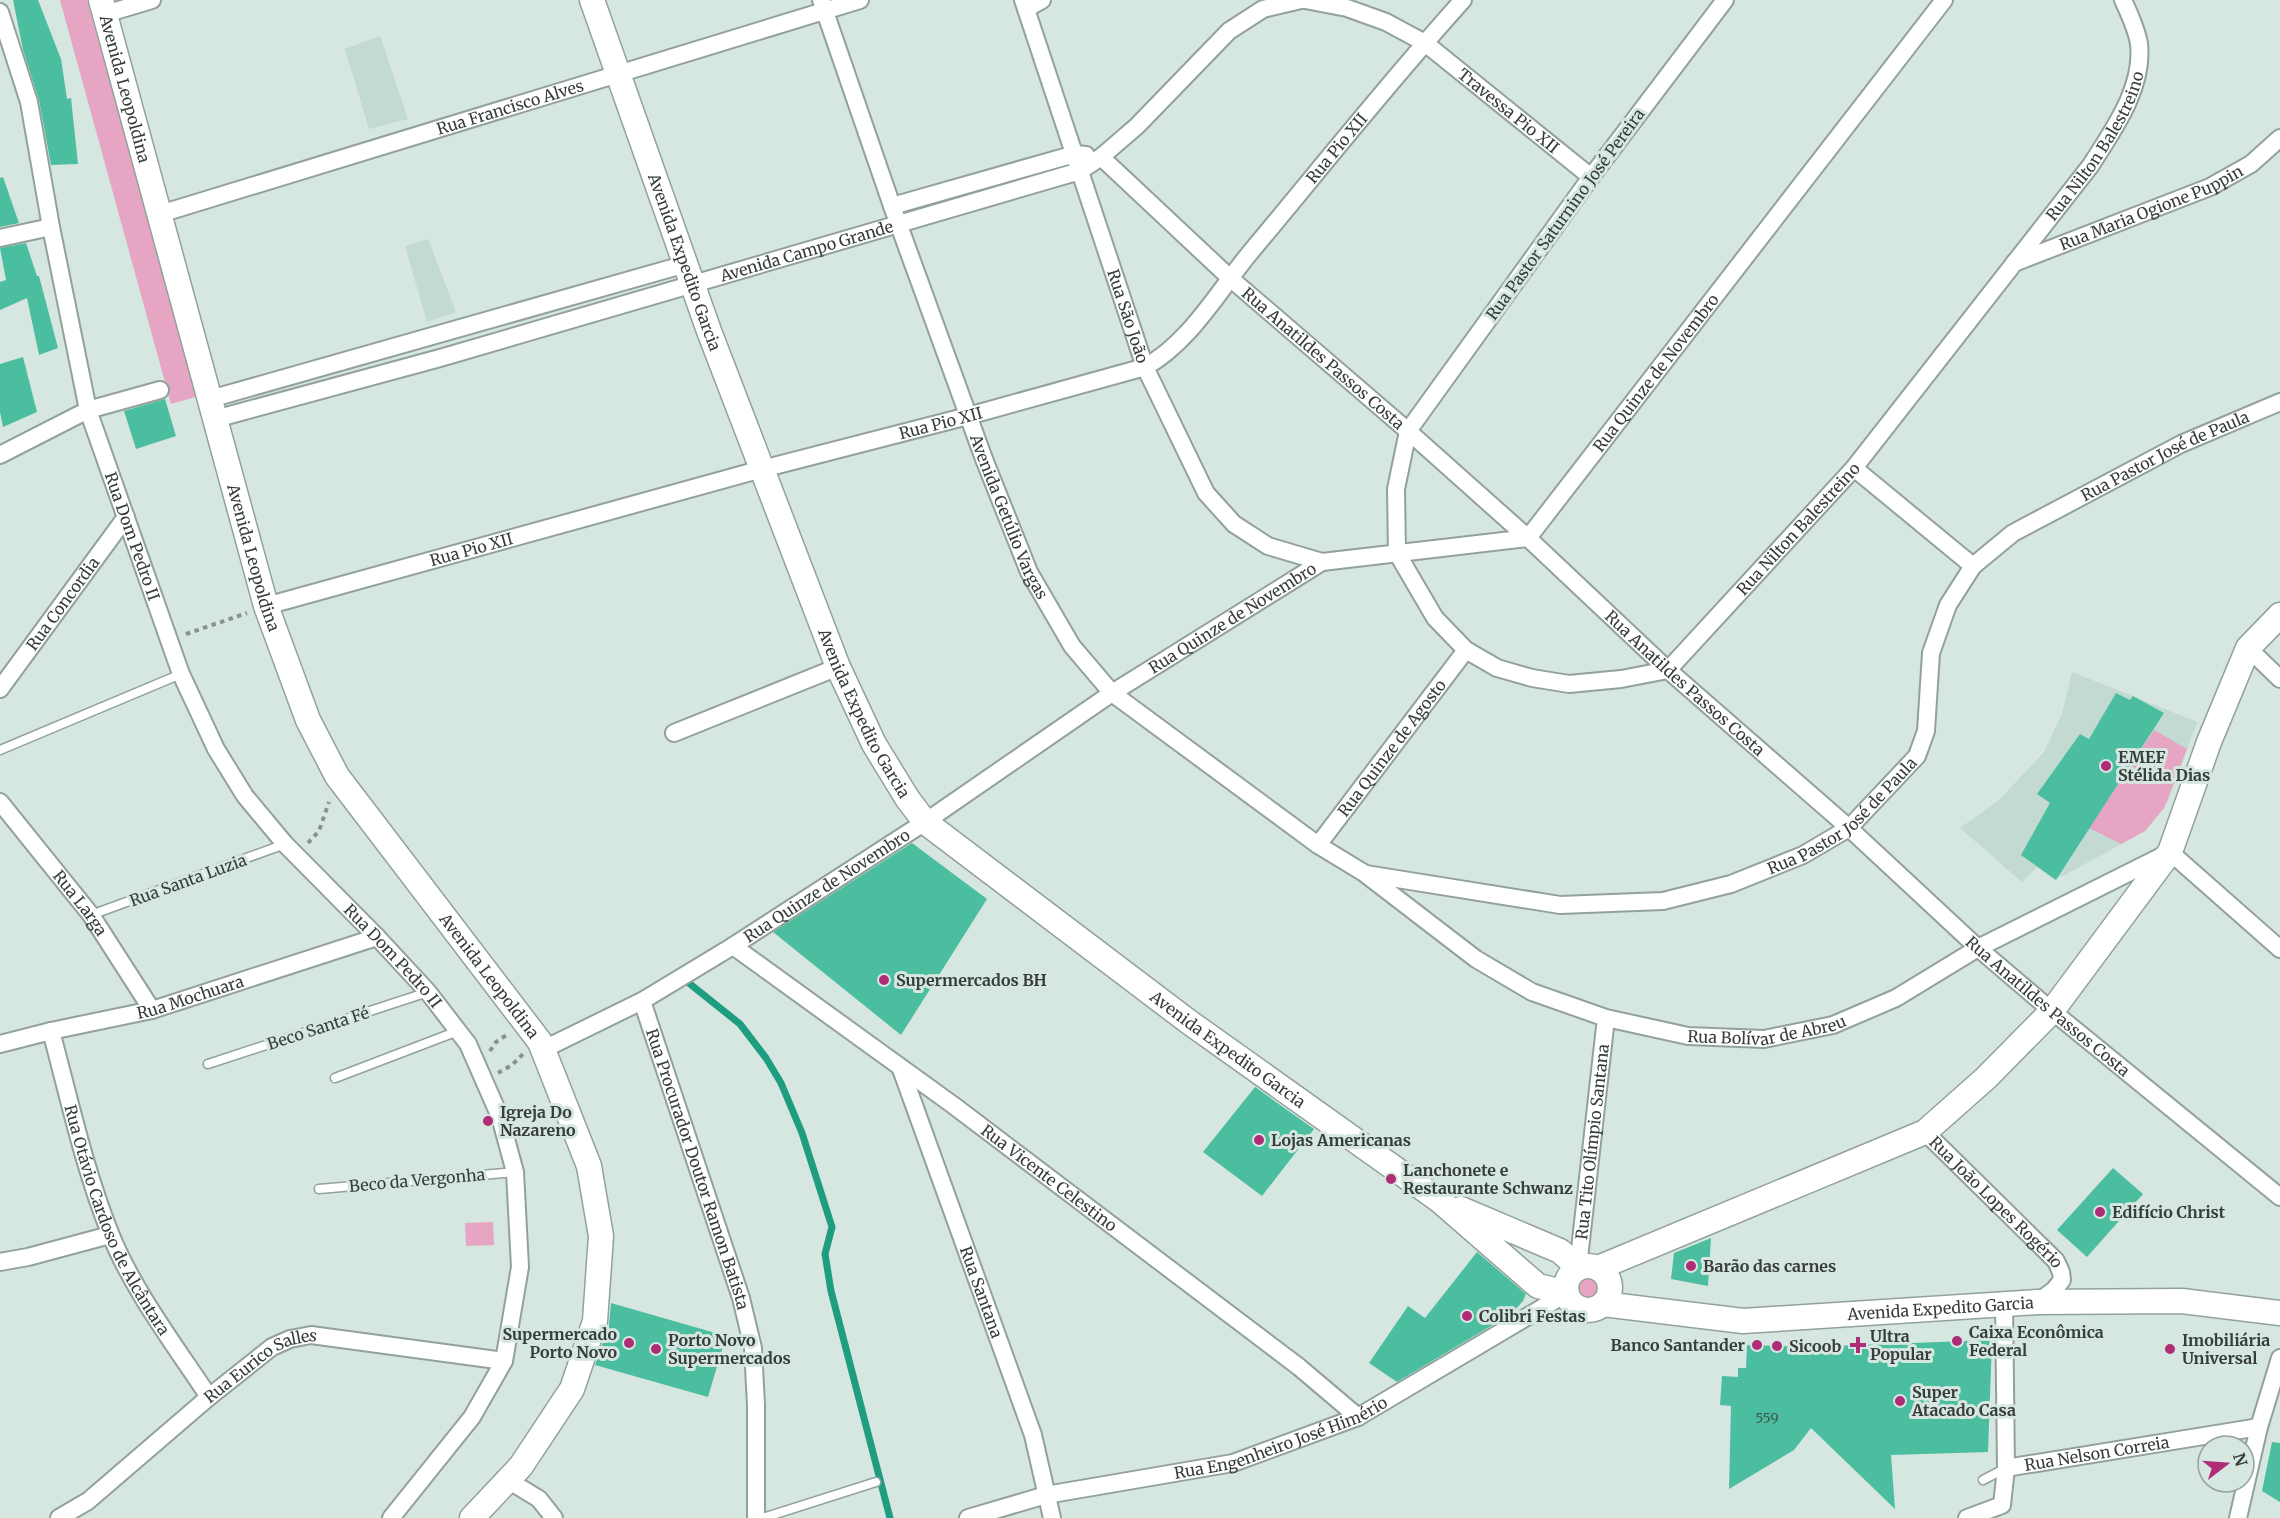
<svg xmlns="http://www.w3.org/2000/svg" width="2280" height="1518" font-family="Merriweather,serif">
  <rect width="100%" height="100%" fill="#d6e6e0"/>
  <g fill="#c2dad2">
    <path d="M380 36 408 119 369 129 345 49Z"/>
    <path d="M428 239 456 312 427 322 405 246Z"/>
    <path d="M2072 672 2197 722 2168 801 2145 831 2065 875 2053 879 2037 867 2022 882 1960 828 1998 801 2044 752 2062 714Z"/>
  </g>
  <g fill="#e6a5c2">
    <path d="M60 0H87L199 396 171 404Z"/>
    <path d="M2154 730 2187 749 2164 808 2145 831 2121 844 2089 828Z"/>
    <path d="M493 1222 494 1245 466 1246 465 1223Z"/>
    <path d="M1575 1270 1607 1275 1610 1285 1606 1301C1593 1310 1584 1313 1571 1302L1567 1281Z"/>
  </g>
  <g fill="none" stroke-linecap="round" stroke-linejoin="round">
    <path stroke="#1f9d80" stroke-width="7" d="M690 984 740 1024 766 1058 781 1083 802 1133 832 1227 825 1254 831 1291 890 1518"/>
  </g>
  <g fill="#4cbea0">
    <path d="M13 0H38L61 59 67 99 71 98 78 164 51 165 39 100 23 50Z"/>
    <path d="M3 177 19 223 0 227V178Z"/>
    <path d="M26 243 37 276H39L58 348 39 355 27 298 0 310V282L6 280 0 248Z"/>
    <path d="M23 357 37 412 3 427 0 412V364Z"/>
    <path d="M165 399 176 436 136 449 124 411Z"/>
    <path d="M2116 693 2130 700 2133 696 2164 713 2056 880 2021 855 2050 803 2037 794 2080 734 2089 739Z"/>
    <path d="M912 843 987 899 901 1035 773 932Z"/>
    <path d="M1255 1087 1314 1129 1262 1196 1203 1152Z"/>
    <path d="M2113 1168 2143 1194 2087 1257 2057 1230Z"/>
    <path d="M1711 1238 1708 1286 1671 1279 1674 1253Z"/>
    <path d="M1477 1252 1526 1294 1523 1301 1511 1314 1397 1382 1369 1363 1408 1306 1425 1318Z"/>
    <path d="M611 1303 726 1336 708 1397 595 1365 609 1325Z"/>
    <path d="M1992 1340 1988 1452 1891 1455 1895 1509 1811 1428 1794 1450 1729 1489 1731 1406 1720 1405 1722 1376 1738 1377V1368H1746L1747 1345 1807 1347Z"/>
    <path d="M2272 1442 2280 1443V1502L2262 1491Z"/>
  </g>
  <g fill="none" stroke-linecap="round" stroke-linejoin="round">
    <g stroke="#92a19c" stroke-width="11">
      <g id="lane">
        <path d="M0 750 181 674"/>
        <path d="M91 915 285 844"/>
        <path d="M208 1064 428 992"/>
        <path d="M335 1078 458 1031"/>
        <path d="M319 1189 515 1172"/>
        <path d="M1983 1480 2006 1468"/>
        <path d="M763 1518 876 1482"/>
      </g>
    </g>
    <g stroke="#92a19c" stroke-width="20">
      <g id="street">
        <path id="s1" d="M821 0 892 206 984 459 1029 572 1072 646 1112 693 1318 845 1364 873 1476 959 1532 992 1606 1018 1688 1036 1764 1039 1833 1025 1896 998 1978 948 2170 852 2280 949"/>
        <path id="s2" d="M1023 0 1145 367 1206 493 1234 524 1268 546 1322 562"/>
        <path id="s3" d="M1305 0 1347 8 1386 22 1425 43 1591 177"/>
        <path id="s4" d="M1725 0 1591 177 1408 431 1396 489 1397 553 1435 618 1466 650 1497 668 1532 678 1569 684 1621 679 1668 670 1854 468 2091 165C2113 130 2144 88 2139 44 2137 30 2129 13 2123 0"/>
        <path d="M1026 9 1042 0"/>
        <path id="s5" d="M0 12 29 102 51 227 88 410 181 674 216 749 245 796 285 844 377 937 428 992 468 1044 500 1117 515 1172 520 1267 504 1361 472 1417 391 1518"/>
        <path d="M105 14 152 0"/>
        <path id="s6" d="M1101 157 1230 278 1408 431 1528 538 1668 670 1849 828 1978 948 2052 1011 2280 1197"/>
        <path d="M892 206 1075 154 1086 155"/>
        <path id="s7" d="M160 214 860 0"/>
        <path d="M0 238 51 227"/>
        <path id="s8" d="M2014 263 2210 187 2251 164 2280 138"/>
        <path d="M210 399 686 264"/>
        <path id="s9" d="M215 419 440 358 1080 171 1101 157 1137 126 1229 31 1263 9 1301 0"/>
        <path d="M0 455 88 410 160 390"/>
        <path d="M1854 468 1973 566"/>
        <path id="s10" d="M266 606 762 469 968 416 1145 367C1189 343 1218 292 1249 254 1320 169 1389 82 1463 0"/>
        <path d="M2248 648 2280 679"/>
        <path id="s11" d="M0 689 126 517"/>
        <path d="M674 733 838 667"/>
        <path id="s12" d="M0 802 91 915 152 1010"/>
        <path id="s13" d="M1318 845 1466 650"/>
        <path id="s14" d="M1366 874 1560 905 1663 901 1731 884 1803 855 1849 828 1917 756 1926 731 1931 653 1948 605 1973 566 2013 533 2181 444 2280 402"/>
        <path id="s15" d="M733 946 953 1105 1299 1367 1358 1417"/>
        <path id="s16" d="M642 1001 741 1298 753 1348 756 1405V1518"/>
        <path id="s17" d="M51 1031C69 1098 84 1168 110 1233 132 1289 176 1347 209 1397"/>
        <path id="s18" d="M0 1044 51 1031 152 1010 377 937"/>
        <path id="s19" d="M544 1049 642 1001 733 946 925 822 1112 693 1322 562 1528 538 1944 0"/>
        <path id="s20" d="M901 1069 1033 1435 1052 1518"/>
        <path id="s21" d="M1925 1132 2056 1261 2061 1272 2062 1280 2054 1290 2038 1302"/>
        <path d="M0 1262 28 1257 110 1235"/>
        <path id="s22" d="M1578 1267 1606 1018"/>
        <path id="s23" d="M2006 1468 2259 1427"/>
        <path d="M508 1480 539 1499 554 1518"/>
        <path id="s24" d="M59 1518 88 1501 209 1397 272 1347 290 1339 311 1335 504 1361"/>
        <path id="s25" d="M968 1518 1046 1495 1233 1463 1358 1417 1567 1293"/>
        <path d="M1967 1518 2002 1505 2006 1468 2004 1303"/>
        <path d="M2238 1518 2259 1427 2280 1358"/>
      </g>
    </g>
    <g stroke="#92a19c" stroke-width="27">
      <g id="secondary">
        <path id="s26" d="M101 0 266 606 308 720 337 776 540 1042 589 1166 601 1236 595 1321 572 1389 521 1466 472 1518"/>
        <path id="s27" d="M592 0 709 331 838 667 874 744 907 798 925 822 1189 1022 1439 1200 1538 1286 1567 1293"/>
        <path d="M1461 1209 1560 1251 1578 1267"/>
        <circle cx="1588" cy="1288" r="22"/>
        <path d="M1598 1268 1925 1132 1986 1078 2052 1011 2170 852 2209 742 2248 648 2280 615"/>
        <path id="s28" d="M1603 1304 1743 1321 2038 1302 2182 1301 2280 1313"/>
      </g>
    </g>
    <g stroke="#87928e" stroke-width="4" stroke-dasharray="4.5 4.5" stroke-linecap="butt">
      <path d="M186 634 247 613"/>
      <path d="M308 843 319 831 329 802"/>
      <path d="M490 1051 496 1042 508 1034"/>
      <path d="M498 1073 512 1065 523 1054"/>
    </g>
    <use href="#lane" stroke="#fff" stroke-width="8"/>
    <use href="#street" stroke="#fff" stroke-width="16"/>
    <use href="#secondary" stroke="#fff" stroke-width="24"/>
  </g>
  <g fill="#af2c77" stroke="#d6e6e0" stroke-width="2">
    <circle cx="2106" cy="766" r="6"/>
    <circle cx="884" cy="980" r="6"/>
    <circle cx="488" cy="1121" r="6"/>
    <circle cx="1259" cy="1140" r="6"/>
    <circle cx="1391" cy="1179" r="6"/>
    <circle cx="2100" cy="1212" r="6"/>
    <circle cx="1691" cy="1266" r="6"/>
    <circle cx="1467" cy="1316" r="6"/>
    <circle cx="1957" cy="1341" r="6"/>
    <circle cx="629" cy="1343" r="6"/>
    <circle cx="1757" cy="1345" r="6"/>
    <path d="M1855 1336h6v6h6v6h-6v6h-6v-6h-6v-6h6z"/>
    <circle cx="1777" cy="1346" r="6"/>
    <circle cx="656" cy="1349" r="6"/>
    <circle cx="2170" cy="1349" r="6"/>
    <circle cx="1900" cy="1401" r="6"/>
  </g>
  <g text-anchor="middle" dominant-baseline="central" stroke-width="6" stroke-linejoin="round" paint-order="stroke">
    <g font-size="14" fill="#3c5d54">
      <text x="1767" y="1418">559</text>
    </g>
    <g font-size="16" fill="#363d3b" stroke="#d6e6e0">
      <text stroke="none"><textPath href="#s26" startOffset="92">Avenida Leopoldina</textPath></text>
      <text stroke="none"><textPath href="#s7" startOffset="366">Rua Francisco Alves</textPath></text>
      <text stroke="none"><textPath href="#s3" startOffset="236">Travessa Pio XII</textPath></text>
      <text stroke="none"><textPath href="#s4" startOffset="1666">Rua Nilton Balestreino</textPath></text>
      <text stroke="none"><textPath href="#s10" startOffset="1203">Rua Pio XII</textPath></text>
      <text stroke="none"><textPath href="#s8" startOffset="148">Rua Maria Ogione Puppin</textPath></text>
      <text transform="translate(1565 214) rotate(-54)">Rua Pastor Saturnino José Pereira</text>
      <text stroke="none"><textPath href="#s9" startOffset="615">Avenida Campo Grande</textPath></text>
      <text stroke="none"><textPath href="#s27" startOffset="278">Avenida Expedito Garcia</textPath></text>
      <text stroke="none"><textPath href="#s2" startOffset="333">Rua São João</textPath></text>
      <text stroke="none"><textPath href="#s6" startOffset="300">Rua Anatildes Passos Costa</textPath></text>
      <text stroke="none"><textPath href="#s19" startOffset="1335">Rua Quinze de Novembro</textPath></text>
      <text stroke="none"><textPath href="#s10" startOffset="699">Rua Pio XII</textPath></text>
      <text stroke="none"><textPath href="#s14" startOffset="1024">Rua Pastor José de Paula</textPath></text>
      <text stroke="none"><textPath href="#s1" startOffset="550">Avenida Getúlio Vargas</textPath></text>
      <text stroke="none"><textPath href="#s4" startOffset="1180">Rua Nilton Balestreino</textPath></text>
      <text stroke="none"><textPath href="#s5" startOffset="542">Rua Dom Pedro II</textPath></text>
      <text stroke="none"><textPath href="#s10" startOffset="213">Rua Pio XII</textPath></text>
      <text stroke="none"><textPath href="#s26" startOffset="578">Avenida Leopoldina</textPath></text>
      <text stroke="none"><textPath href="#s11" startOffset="106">Rua Concordia</textPath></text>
      <text stroke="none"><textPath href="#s19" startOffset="813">Rua Quinze de Novembro</textPath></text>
      <text stroke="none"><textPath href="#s6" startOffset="786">Rua Anatildes Passos Costa</textPath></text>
      <text stroke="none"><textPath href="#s27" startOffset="764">Avenida Expedito Garcia</textPath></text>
      <text stroke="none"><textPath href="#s13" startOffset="122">Rua Quinze de Agosto</textPath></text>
      <text stroke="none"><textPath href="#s14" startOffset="502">Rua Pastor José de Paula</textPath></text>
      <text transform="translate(188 880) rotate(-20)">Rua Santa Luzia</text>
      <text stroke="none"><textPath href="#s19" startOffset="327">Rua Quinze de Novembro</textPath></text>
      <text stroke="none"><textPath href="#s12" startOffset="129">Rua Larga</textPath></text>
      <text stroke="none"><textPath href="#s5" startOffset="1044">Rua Dom Pedro II</textPath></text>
      <text stroke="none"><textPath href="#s26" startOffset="1064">Avenida Leopoldina</textPath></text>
      <text stroke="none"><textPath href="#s18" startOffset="196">Rua Mochuara</textPath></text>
      <text stroke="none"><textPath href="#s6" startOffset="1272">Rua Anatildes Passos Costa</textPath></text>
      <text stroke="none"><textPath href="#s1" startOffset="1514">Rua Bolívar de Abreu</textPath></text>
      <text transform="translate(318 1028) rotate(-18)">Beco Santa Fé</text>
      <text stroke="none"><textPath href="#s27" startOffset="1268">Avenida Expedito Garcia</textPath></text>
      <text stroke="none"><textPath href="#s22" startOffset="126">Rua Tito Olímpio Santana</textPath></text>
      <text stroke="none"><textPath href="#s16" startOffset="177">Rua Procurador Doutor Ramon Batista</textPath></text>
      <text stroke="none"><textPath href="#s15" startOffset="392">Rua Vicente Celestino</textPath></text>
      <text transform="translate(417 1180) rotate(-5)">Beco da Vergonha</text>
      <text stroke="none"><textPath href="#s21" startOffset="100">Rua João Lopes Rogério</textPath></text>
      <text stroke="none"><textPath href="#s17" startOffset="201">Rua Otávio Cardoso de Alcântara</textPath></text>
      <text stroke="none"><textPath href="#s20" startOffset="237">Rua Santana</textPath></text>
      <text stroke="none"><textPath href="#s28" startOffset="339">Avenida Expedito Garcia</textPath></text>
      <text stroke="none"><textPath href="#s24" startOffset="255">Rua Eurico Salles</textPath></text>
      <text stroke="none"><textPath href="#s25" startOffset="324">Rua Engenheiro José Himério</textPath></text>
      <text stroke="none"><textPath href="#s23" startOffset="92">Rua Nelson Correia</textPath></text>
    </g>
    <g font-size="16" font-weight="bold" fill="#363d3b" stroke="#d6e6e0" text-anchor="start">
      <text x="2118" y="757">EMEF<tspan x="2118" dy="18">Stélida Dias</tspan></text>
      <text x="896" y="980">Supermercados BH</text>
      <text x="500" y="1112">Igreja Do<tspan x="500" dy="18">Nazareno</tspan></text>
      <text x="1271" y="1140">Lojas Americanas</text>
      <text x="1403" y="1170">Lanchonete e<tspan x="1403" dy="18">Restaurante Schwanz</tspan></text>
      <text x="2112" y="1212">Edifício Christ</text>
      <text x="1703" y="1266">Barão das carnes</text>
      <text x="1479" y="1316">Colibri Festas</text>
      <text x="1969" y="1332">Caixa Econômica<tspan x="1969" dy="18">Federal</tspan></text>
      <text x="617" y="1334" text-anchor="end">Supermercado<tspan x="617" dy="18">Porto Novo</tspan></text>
      <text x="1870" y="1336">Ultra<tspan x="1870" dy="18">Popular</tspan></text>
      <text x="668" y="1340">Porto Novo<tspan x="668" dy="18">Supermercados</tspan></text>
      <text x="2182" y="1340">Imobiliária<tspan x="2182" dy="18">Universal</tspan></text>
      <text x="1745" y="1345" text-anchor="end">Banco Santander</text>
      <text x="1789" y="1346">Sicoob</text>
      <text x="1912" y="1392">Super<tspan x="1912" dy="18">Atacado Casa</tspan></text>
    </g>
  </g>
  <g transform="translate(2226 1464) rotate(73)"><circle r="28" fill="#d6e6e0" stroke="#96a29e" stroke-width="1.5"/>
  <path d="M0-4.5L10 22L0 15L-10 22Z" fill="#af2c77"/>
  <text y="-9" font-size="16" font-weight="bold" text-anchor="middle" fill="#363d3b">N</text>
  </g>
</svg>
